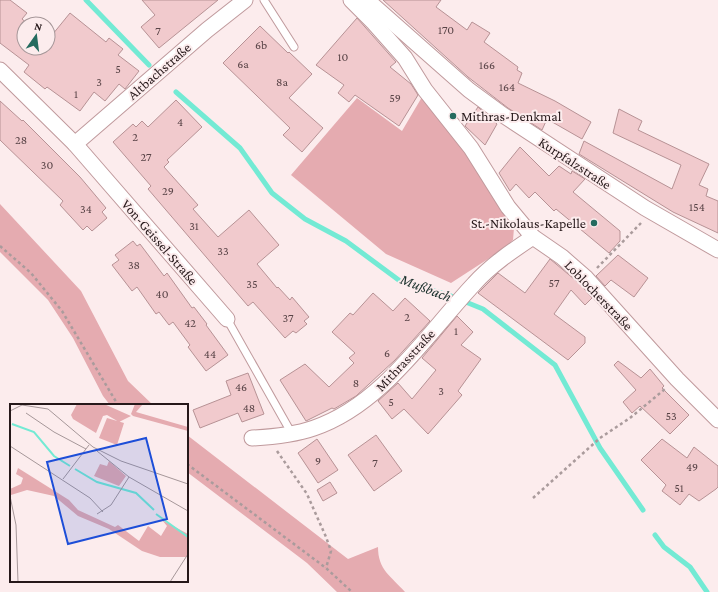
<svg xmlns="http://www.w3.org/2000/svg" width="718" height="592" font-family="'Crimson Pro',serif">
  <rect width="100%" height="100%" fill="#fceced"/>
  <g fill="#e5abb0">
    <path d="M422 97 463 148 514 228 513 240 505 248 451 283 386 254 291 175 357 98 402 131Z"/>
    <path d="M0 204 81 291 128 381 153 405H110L103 396 73 338 48 300 0 252Z"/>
    <path d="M187 435 348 559 378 547C378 570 391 576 405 592H337L307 563 187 472Z"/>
  </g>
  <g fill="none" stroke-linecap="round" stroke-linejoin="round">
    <g stroke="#73ead4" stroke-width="5">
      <path d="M86 0 149 65"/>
      <path d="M176 92 240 148 272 193 305 219 346 241 400 281 451 296 483 309 555 365 600 448 643 510"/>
      <path d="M655 535 664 547 690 567 707 592"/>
    </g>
  </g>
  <g fill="#f1cacd" stroke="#b79295">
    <path d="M0 0H10L27 13 22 19 28 24H24V48H48V40L70 13 106 42 109 38 123 49 118 55 139 71 125 89 119 84 105 101 94 92 80 111 47 87 45 89 24 72 29 65 0 43Z"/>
    <path d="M142 0H218L159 48 141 27 155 15Z"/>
    <path d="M383 0H441L436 7 467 30 472 22 490 33 484 42 518 67 517 70 522 73 518 83 555 101 591 122 582 139 547 119 542 130 508 108 468 77Z"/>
    <path d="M357 18 396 62 390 67 411 84 418 95 399 126 355 95 349 102 338 93 344 85 316 65Z"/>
    <path d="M260 26 288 53 289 52 312 74 289 98 323 128 302 152 283 135 290 128 223 63Z"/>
    <path d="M176 100 202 127 167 160 169 162 164 167 198 205 193 209 218 237 249 210 279 245 257 264 277 288 278 287 290 300 292 297 309 317 304 321 307 324 296 333 293 331 285 338 253 302 248 306 148 189 151 186 113 142 133 124 136 127 142 121 148 127Z"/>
    <path d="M0 101 22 121 23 120 80 177 106 208 102 212 107 218 92 231 87 226 83 230 60 205 63 201 0 140Z"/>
    <path d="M478 107 497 124 485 145 465 126Z"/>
    <path d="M619 109 642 121 638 130 709 164 699 185 708 189 706 196 718 201V233L673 212 579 154 584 141 672 189 681 165 613 133Z"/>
    <path d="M520 147 549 176 559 166 571 174 572 171 585 179 573 192 620 231V241L609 253 556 209 554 211 535 192 529 198 516 184 510 191 499 173Z"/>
    <path d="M133 241 137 246 140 244 164 276 167 273 192 308 194 307 207 324 206 325 228 355 206 371 188 347 190 345 173 322 169 325 159 312 156 314 137 287 132 291 112 265 119 260 115 255Z"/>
    <path d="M618 255 648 278 634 297 611 280 605 286 596 276Z"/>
    <path d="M550 259 580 284 592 298 585 305 571 290 554 314 585 337V343L568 360 478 293 498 273 525 293Z"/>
    <path d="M373 293 393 311 405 298 430 321 395 360 356 396 334 409 332 408 306 421 280 380 305 364 329 387 354 363 349 358 355 353 332 332 350 313 353 315Z"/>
    <path d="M457 316 473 332 461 345 481 359 458 391 462 395 428 434 404 409 392 419 378 401 398 383 412 399 436 370 422 358Z"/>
    <path d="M618 361 641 378 650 369 664 386 662 388 689 415 670 434 640 406 632 413 623 402 636 390 614 365Z"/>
    <path d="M248 373 264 414 242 422 238 413 200 428 193 410 231 395 226 381Z"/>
    <path d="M376 435 402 471 374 491 348 455Z"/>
    <path d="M317 439 338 470 318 483 298 453Z"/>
    <path d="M662 439 687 458 694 447 718 466V487L716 489 699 501 689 494 680 505 662 491 666 485 641 460Z"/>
    <path d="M330 482 337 493 323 501 317 490Z"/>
  </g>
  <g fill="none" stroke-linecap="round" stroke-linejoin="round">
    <g stroke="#c09a9d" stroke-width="9">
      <g id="service">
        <path d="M264 0 294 47"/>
        <path d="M227 319 292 434"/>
      </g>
    </g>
    <g stroke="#c09a9d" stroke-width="17">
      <g id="minor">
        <path d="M351 0 374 23 405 58 425 90 471 148 508 207 533 237 562 257 586 278 677 379 718 420"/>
        <path d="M367 0 469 90 503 115 645 208 718 250"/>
        <path d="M0 70 75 144 227 319"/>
        <path d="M75 144 207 30 245 0"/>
        <path d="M252 438C273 437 294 435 314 428 382 405 427 334 474 284 491 265 512 251 533 237"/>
      </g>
    </g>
    <g stroke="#aa9b9c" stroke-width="2.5" stroke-dasharray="3 3" stroke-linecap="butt">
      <path d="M0 246 31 273 62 311 118 405"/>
      <path d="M597 268 641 223"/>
      <path d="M277 451 307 494 326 537 331 551 326 568"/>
      <path d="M187 464 326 568 352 592"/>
      <path d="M533 498 600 438 630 418 665 389"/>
    </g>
    <use href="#service" stroke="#fff" stroke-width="7"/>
    <use href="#minor" stroke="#fff" stroke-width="15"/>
  </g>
  <g fill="#256b5f" stroke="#fceced" stroke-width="1.5">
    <circle cx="453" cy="116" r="4"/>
    <circle cx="594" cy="223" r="4"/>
  </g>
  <g text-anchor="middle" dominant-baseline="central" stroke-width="4" stroke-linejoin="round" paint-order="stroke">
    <g font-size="12" fill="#594447">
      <text x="446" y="30">170</text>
      <text x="158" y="31">7</text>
      <text x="261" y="45">6b</text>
      <text x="343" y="57">10</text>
      <text x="243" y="64">6a</text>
      <text x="487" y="65">166</text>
      <text x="118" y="69">5</text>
      <text x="99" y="82">3</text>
      <text x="282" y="82">8a</text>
      <text x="507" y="87">164</text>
      <text x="76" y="94">1</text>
      <text x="395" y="98">59</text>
      <text x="180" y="122">4</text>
      <text x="135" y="137">2</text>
      <text x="21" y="140">28</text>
      <text x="146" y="157">27</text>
      <text x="47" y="165">30</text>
      <text x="168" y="191">29</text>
      <text x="697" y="207">154</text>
      <text x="86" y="209">34</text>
      <text x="194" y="226">31</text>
      <text x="223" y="251">33</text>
      <text x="134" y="265">38</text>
      <text x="554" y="283">57</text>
      <text x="252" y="284">35</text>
      <text x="162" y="294">40</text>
      <text x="407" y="317">2</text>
      <text x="288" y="318">37</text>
      <text x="190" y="323">42</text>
      <text x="456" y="331">1</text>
      <text x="387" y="353">6</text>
      <text x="210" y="354">44</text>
      <text x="356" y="383">8</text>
      <text x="241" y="387">46</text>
      <text x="441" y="391">3</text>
      <text x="391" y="402">5</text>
      <text x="249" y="408">48</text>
      <text x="671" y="416">53</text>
      <text x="318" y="461">9</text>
      <text x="375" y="463">7</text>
      <text x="692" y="467">49</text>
      <text x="679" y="488">51</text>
    </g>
    <g font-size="14" fill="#26181a" stroke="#fceced">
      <text transform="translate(159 71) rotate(-41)">Altbachstraße</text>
      <text transform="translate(575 163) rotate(33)">Kurpfalzstraße</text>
      <text transform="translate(160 242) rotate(49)">Von-Geissel-Straße</text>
      <text transform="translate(599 295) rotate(46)">Loblocherstraße</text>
      <text transform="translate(405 360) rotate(-47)">Mithrasstraße</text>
    </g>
    <g font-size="14" fill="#26181a" stroke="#fceced" text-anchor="start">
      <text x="461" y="116">Mithras-Denkmal</text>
      <text x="586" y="223" text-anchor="end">St.-Nikolaus-Kapelle</text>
    </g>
    <g font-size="15" font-style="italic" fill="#1c312d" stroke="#fceced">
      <text transform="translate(426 288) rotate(21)">Mußbach</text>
    </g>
  </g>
  <g transform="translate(10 404)">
    <rect width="178" height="178" fill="#fceced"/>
    <path d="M67 0H94L121 12 109 18 97 11 93 12 86 29 63 15 61 11ZM125 0H133L126 8 178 23V27L123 12 121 10ZM97 14 114 19 107 41 89 34ZM99 57 116 72 109 82 84 72 90 60 97 62ZM8 64 59 96 68 106 105 123 108 121 129 137 138 122 151 132 157 122 152 116 178 130V153H150L132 147 99 125 68 112 44 92 17 86 1 91 0 85 11 80 13 74 6 70Z" fill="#e5abb0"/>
    <path fill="none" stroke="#73ead4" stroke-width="2" d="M2 20 24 28 44 52 60 62M65 65 87 78 126 89 144 106M146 110 178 133"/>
    <path fill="none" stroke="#a69799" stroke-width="1" d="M38 5 83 43 111 57 178 80M0 7 12 1 38 5M16 9 44 28 76 45M0 42 80 94 93 108M87 47 119 73 178 107M53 75 79 41M0 92 6 121 8 178M87 110 101 101 119 73M160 178 178 150"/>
    <path fill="#1d4ed8" fill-opacity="0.15" stroke="#1d4ed8" stroke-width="2" d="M136 34 157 115 58 140 37 58Z"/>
    <rect width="178" height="178" fill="none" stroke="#26181a" stroke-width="2"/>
  </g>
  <g transform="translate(36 36) rotate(14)"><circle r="19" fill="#fceced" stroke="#a69799"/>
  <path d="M0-3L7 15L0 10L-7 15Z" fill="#256b5f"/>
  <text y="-6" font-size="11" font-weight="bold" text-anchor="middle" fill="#26181a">N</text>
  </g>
</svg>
